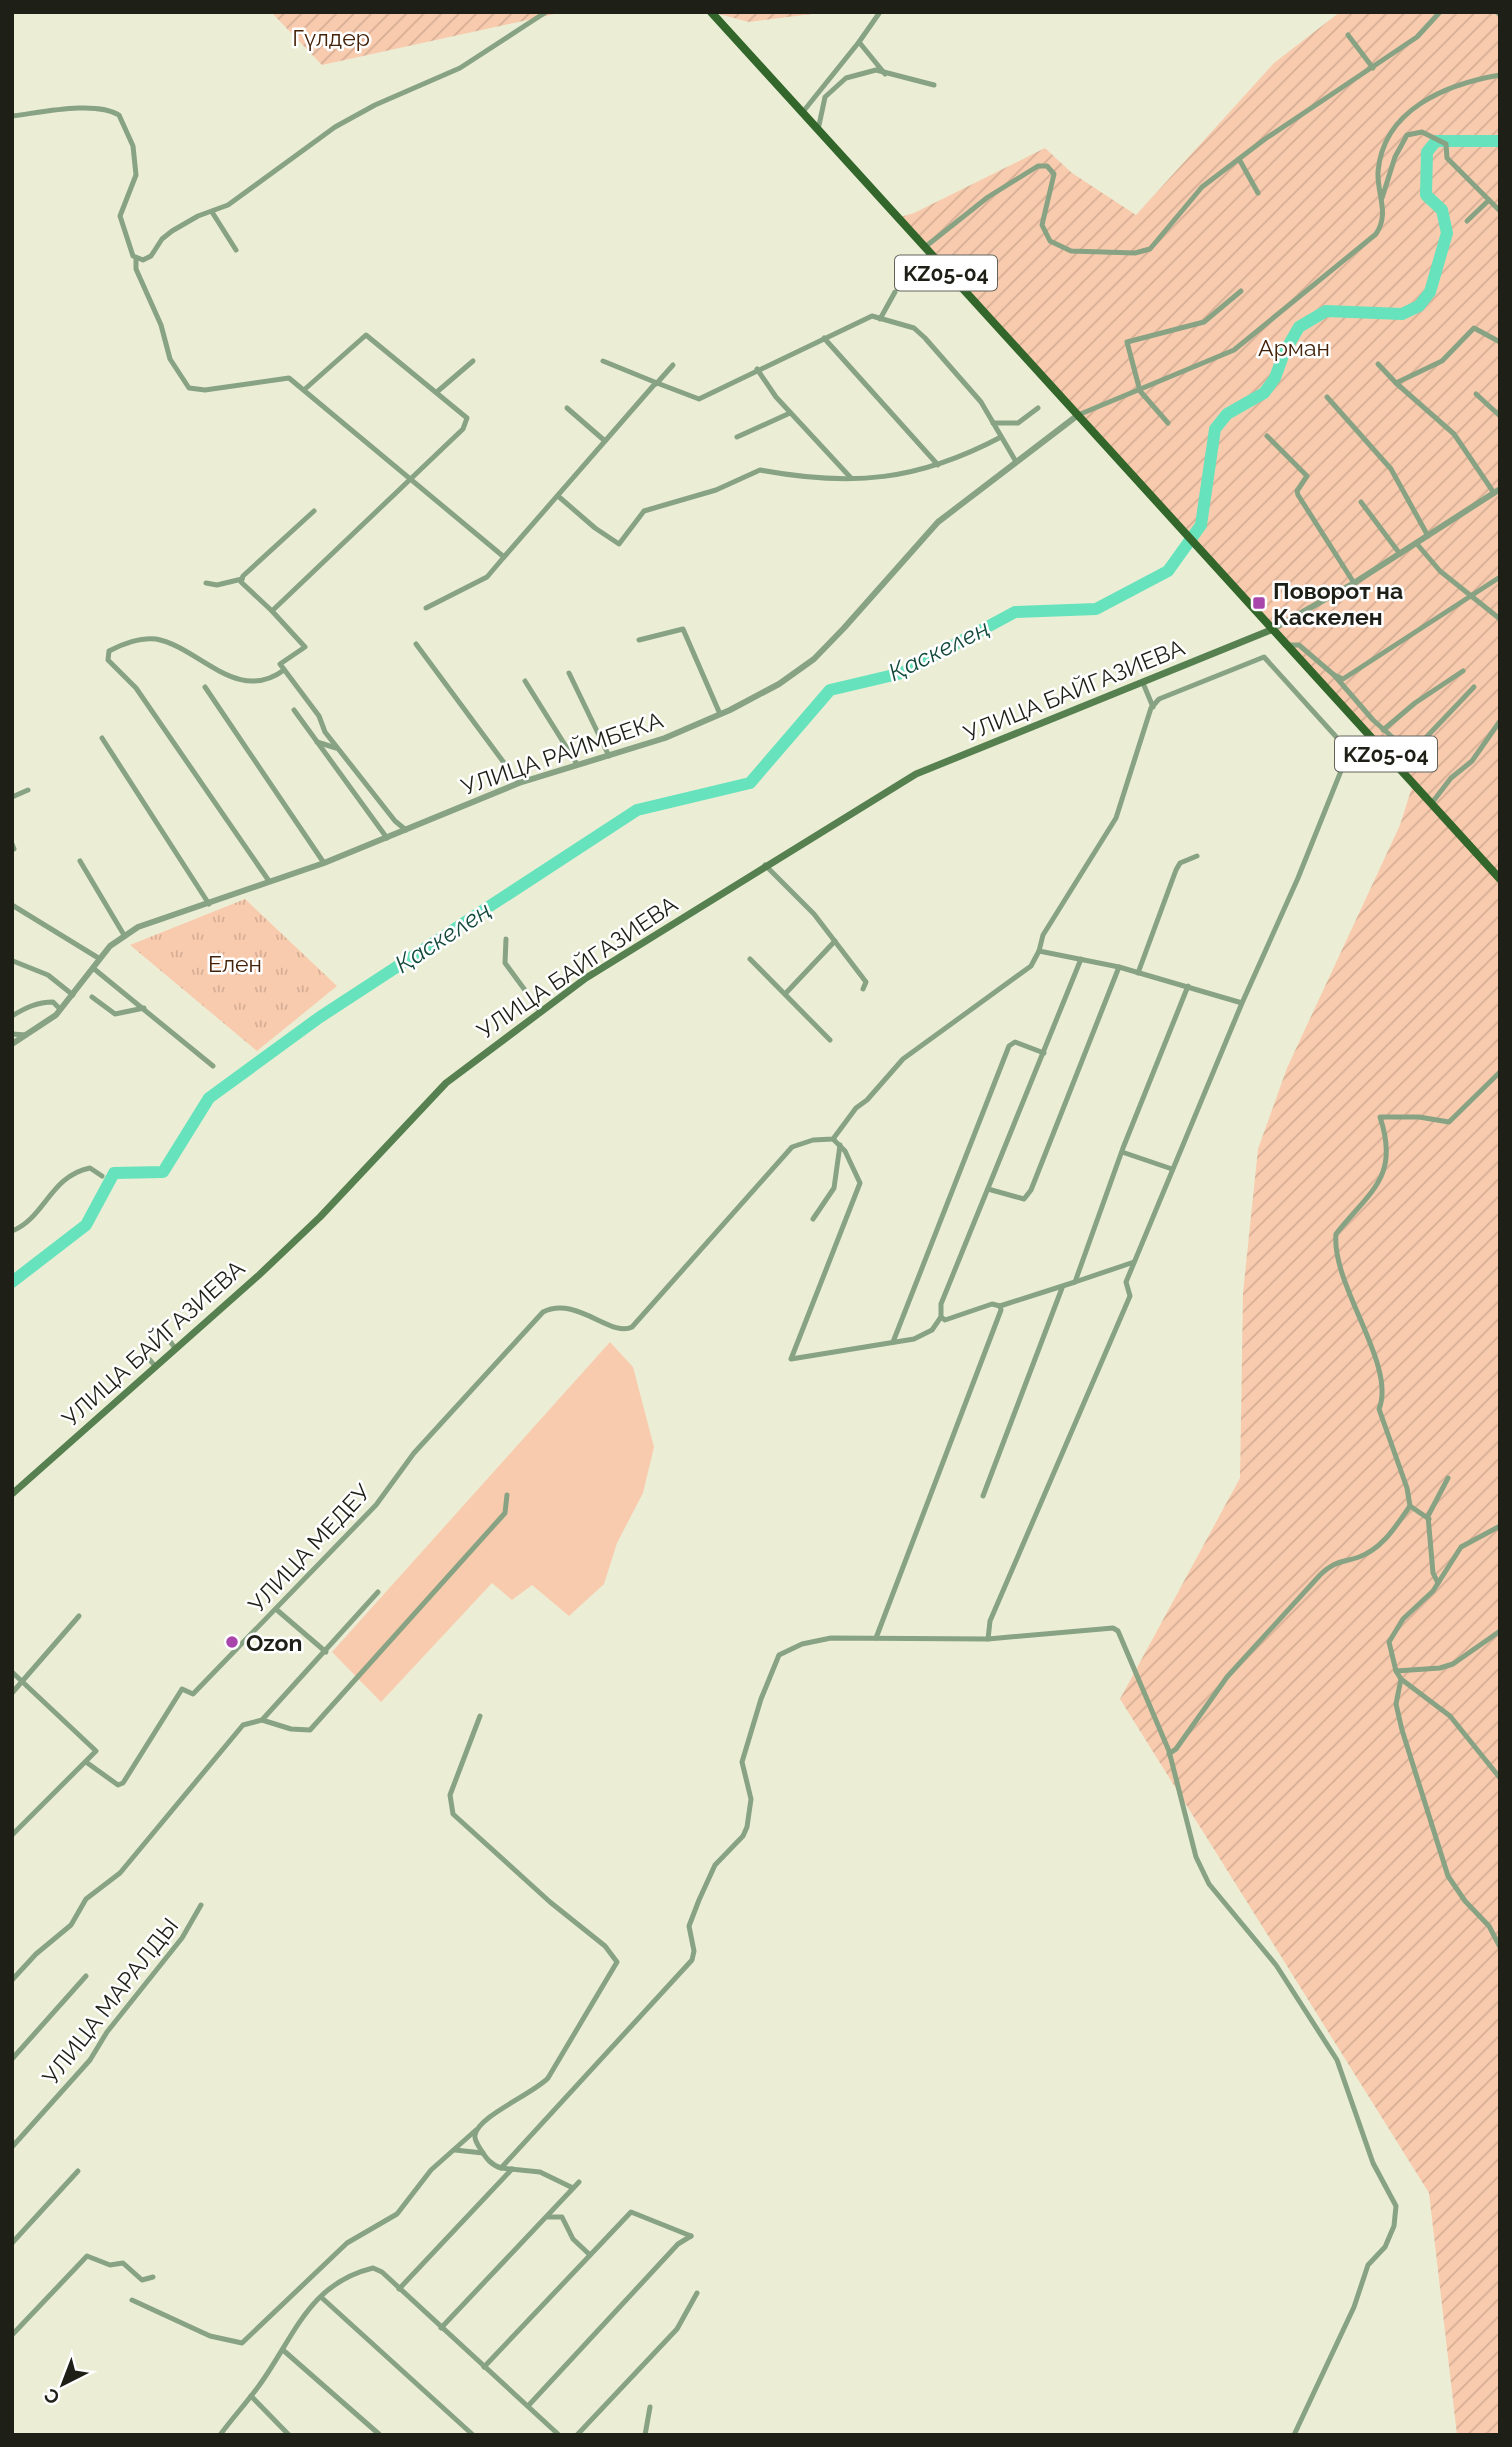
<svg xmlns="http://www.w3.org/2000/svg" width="1512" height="2447" font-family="Raleway,sans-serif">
  <defs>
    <pattern id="park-tufts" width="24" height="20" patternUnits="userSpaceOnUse" patternTransform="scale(1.75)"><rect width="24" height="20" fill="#f9cbae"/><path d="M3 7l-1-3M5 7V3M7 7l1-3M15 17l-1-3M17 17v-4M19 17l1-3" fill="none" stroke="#d5ae95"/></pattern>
    <pattern id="garden-furrows" width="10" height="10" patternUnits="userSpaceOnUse" patternTransform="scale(1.75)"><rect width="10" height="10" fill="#f9cbae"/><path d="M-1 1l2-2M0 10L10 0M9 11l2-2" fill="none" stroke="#d5ae95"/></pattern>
  </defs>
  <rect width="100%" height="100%" fill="#ebeed5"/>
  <path fill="#f9cbae" d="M610 1342 633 1367 654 1447 643 1493 617 1543 604 1584 569 1616 532 1585 512 1600 492 1583 381 1702 332 1652Z"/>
  <path fill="url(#park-tufts)" d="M245 899 337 986 257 1051 130 945Z"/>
  <g fill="url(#garden-furrows)">
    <path d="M271 12H564L322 65Z"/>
    <path d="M711 12H828L749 22Z"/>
    <path d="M1340 12H1500V2435H1457L1429 2193 1120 1699 1240 1478 1243 1293 1258 1149 1287 1068 1400 825 1413 784 897 218 914 213 1045 148 1072 173 1136 215 1274 63Z"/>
  </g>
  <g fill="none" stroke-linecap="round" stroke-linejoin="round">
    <path stroke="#66e3bd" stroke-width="12" d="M12 1282 86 1225 114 1173 163 1172 209 1098 320 1017 637 810 750 783 830 690 902 673 1015 612 1096 609 1168 571 1201 525 1215 429 1227 414 1264 393 1275 378 1284 353 1299 327 1326 311 1402 314 1419 306 1430 292 1447 233 1442 210 1426 195 1427 152 1436 141H1500"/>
    <g stroke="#87a383" stroke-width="5">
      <path d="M880 12 859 42 885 74"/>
      <path d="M1497 12 1500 15"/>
      <path d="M1348 35 1373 68"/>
      <path d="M802 113 859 42"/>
      <path d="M12 116C39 113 95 100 119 115L133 146 136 175 120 216 133 256 143 260 151 256 162 239 172 231 198 216 228 205 335 127 375 105 460 68 546 12"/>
      <path d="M818 130 825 97 846 78 876 70 934 85"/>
      <path d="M1239 159 1258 193"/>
      <path d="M1382 198 1395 157 1407 135 1422 132 1446 144 1447 158 1500 211"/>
      <path d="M212 212 236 250"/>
      <path d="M1467 221 1489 200"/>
      <path d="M925 247 988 197 1038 166H1047L1054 174 1042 225 1050 241 1071 251 1135 253 1150 249 1202 187 1265 139 1417 37 1440 12"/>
      <path d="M136 259V269L161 325 170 359 189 388 205 390 289 378 504 557 653 386 657 383 699 399 872 316 914 328 925 338 981 402 1015 460"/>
      <path d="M880 319 895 292"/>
      <path d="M824 338 938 465"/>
      <path d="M603 361 657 383 673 365"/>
      <path d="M1378 364 1396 383"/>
      <path d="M757 369 776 397 851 478"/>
      <path d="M305 389 366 335 467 418 463 429 272 611 305 647 280 664 319 716 325 732 395 821 406 830"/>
      <path d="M438 391 473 361"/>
      <path d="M1476 394 1500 416"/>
      <path d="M1327 397 1391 469 1428 536"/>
      <path d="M567 408 605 441"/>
      <path d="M1078 415 1234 350 1376 234C1390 213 1377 195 1378 172 1383 109 1447 84 1500 75"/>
      <path d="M993 423H1018L1038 408"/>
      <path d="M1168 423 1140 391 1127 342 1204 322 1241 291"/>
      <path d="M1267 436 1307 476 1297 491 1298 495 1354 583"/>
      <path d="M737 437 790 413"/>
      <path d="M1494 493 1454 434 1396 383 1442 361 1474 328 1500 342"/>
      <path d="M558 496 595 528 619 544 644 511 716 490 760 470C852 487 918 481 1001 437"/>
      <path d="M1361 502 1400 554"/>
      <path d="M1417 544 1440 571 1500 619"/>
      <path d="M206 583 217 585 242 579"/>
      <path d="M426 608 487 577 504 557"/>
      <path d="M272 611 241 582 243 576 314 511"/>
      <path d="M639 640 683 629 720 714"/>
      <path d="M416 644 519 783"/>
      <path d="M1285 645H1299L1334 675 1343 679 1500 577"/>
      <path d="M569 673 609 756"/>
      <path d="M1334 675 1373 720 1408 751 1416 748 1474 687"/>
      <path d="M525 681 577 764"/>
      <path d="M1143 683 1153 707"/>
      <path d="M205 687 324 863"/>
      <path d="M294 710 387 838"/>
      <path d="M1383 730 1415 703 1463 671"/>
      <path d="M102 738 209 904"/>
      <path d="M317 742 336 748"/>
      <path d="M12 797 28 790"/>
      <path d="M1431 804 1451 778 1472 761 1500 721"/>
      <path d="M12 844 14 849"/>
      <path d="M80 861 124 935"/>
      <path d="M765 865 814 914 866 982 863 989"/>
      <path d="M269 881 136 688 108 660 109 651C122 644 141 637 156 639 199 647 237 705 284 670"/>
      <path d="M12 905 100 959"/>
      <path d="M506 939 505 963 541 1012"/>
      <path d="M750 959 830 1040"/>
      <path d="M13 961 48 975 73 995"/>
      <path d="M93 968 213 1066"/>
      <path d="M1138 973 1176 870 1180 863 1197 856"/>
      <path d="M785 994 835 941"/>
      <path d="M92 997 115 1014 144 1008"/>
      <path d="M1242 1003 1298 878 1349 751 1264 657 1159 699 1151 708 1116 818 1043 935 1039 951 1119 967 1242 1003 1126 1282 1130 1296 990 1621 988 1639 1113 1628 1118 1631 1169 1751 1196 1857 1209 1884 1276 1965 1337 2060 1373 2163 1396 2206 1394 2226 1385 2247 1368 2265 1354 2307 1294 2435"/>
      <path d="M12 1016C25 1008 37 1002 53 1002L60 1009"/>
      <path d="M12 1034 26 1035"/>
      <path d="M833 1139 845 1151 860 1183 791 1359 914 1339 932 1330 941 1317"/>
      <path d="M1122 1152 1172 1169"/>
      <path d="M988 1189 1024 1199 1031 1190 1119 967"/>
      <path d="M813 1219 834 1188 840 1145"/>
      <path d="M12 1231C45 1218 50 1176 90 1168L102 1176"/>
      <path d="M1134 1262 1075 1282 1123 1148 1188 986"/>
      <path d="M1000 1306 1075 1282"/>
      <path d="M166 1336 175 1348"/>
      <path d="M893 1342 1009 1046 1015 1042 1044 1053"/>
      <path d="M150 1360 155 1366"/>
      <path d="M983 1496 1062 1288"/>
      <path d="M1410 1506 1429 1519"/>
      <path d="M1500 1526 1461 1547 1433 1591 1403 1619 1389 1642 1396 1671 1401 1679 1396 1704 1402 1730 1448 1876 1465 1901 1489 1926 1500 1947"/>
      <path d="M1438 1583 1433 1573 1428 1516 1448 1478"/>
      <path d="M277 1610 326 1652"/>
      <path d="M876 1638 1001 1310 1000 1306 992 1304 945 1320 941 1317V1304L1081 959"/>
      <path d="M1396 1671 1440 1668 1453 1664 1500 1631"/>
      <path d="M12 1672 96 1751 12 1835"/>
      <path d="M1401 1679 1450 1716 1500 1778"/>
      <path d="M12 1693 79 1616"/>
      <path d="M480 1716 450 1795 453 1814 550 1902 605 1946 617 1962 548 2078C533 2094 478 2116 475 2135 474 2140 478 2145 481 2150 486 2158 491 2165 501 2168L692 1960 694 1951 689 1926 699 1900 715 1865 743 1836 747 1827 751 1799 742 1762 761 1699 779 1655 802 1644 831 1638 988 1639"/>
      <path d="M262 1720 291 1729 310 1730 505 1513 507 1495"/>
      <path d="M1169 1754 1176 1749 1227 1677 1320 1575C1336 1560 1341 1563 1359 1557 1383 1548 1396 1526 1410 1506L1407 1488 1379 1409C1397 1365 1331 1285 1336 1234 1370 1191 1400 1177 1380 1117H1419L1449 1122 1500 1072"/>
      <path d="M86 1762 118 1785 123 1783 182 1689 193 1694 376 1505 414 1453 543 1312C576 1295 611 1338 632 1327L792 1147 813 1140 833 1139 856 1108 867 1100 903 1059 1031 966 1039 951"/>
      <path d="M12 1980 36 1954 71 1925 86 1899 120 1873 243 1725 262 1720 378 1592"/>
      <path d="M12 2059 86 1976"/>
      <path d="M12 2147 90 2060 107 2032 182 1938 201 1905"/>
      <path d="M455 2150 483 2153"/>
      <path d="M501 2168 540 2172 573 2188"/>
      <path d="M548 2217H562L573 2239 590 2255"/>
      <path d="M12 2243 78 2171"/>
      <path d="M399 2289 512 2169"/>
      <path d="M321 2297 473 2435"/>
      <path d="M132 2300 210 2336 242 2343 347 2243 397 2214 431 2170 476 2130"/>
      <path d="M441 2328 579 2182"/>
      <path d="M12 2335 87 2256 110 2265 123 2263 142 2280 153 2277"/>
      <path d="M283 2350 380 2435"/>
      <path d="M484 2367 631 2212 691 2236"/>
      <path d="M251 2396 289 2435"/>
      <path d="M528 2406 678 2244 691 2236"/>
      <path d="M220 2435C234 2416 250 2399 263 2380 296 2332 311 2283 373 2268L382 2272 559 2435"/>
      <path d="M577 2435 677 2329 697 2293"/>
      <path d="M645 2435 650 2407"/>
    </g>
    <g stroke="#87a383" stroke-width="6">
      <path d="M1271 630 1354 583 1500 489"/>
      <path d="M12 1044 56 1015 110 946 138 927 324 863 519 783 665 738 730 710 779 684 814 659 844 628 938 522 1078 415"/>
    </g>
    <path stroke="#568050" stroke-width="7" d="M12 1494 259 1275 320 1217 446 1083 586 978 916 774 1271 630"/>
    <path stroke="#32662b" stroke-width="8" d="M711 12 1500 879"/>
  </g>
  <g fill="#a946ac" stroke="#fff" stroke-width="2.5">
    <rect x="1252" y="596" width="14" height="14" rx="3.5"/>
    <circle cx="232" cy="1642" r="7"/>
  </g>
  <g text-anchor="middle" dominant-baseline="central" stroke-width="5" stroke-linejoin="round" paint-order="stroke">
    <g fill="#fff" stroke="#62625c" stroke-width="2">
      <rect x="895" y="255.5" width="102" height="35" rx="5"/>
      <rect x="1335" y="736.5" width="102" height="35" rx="5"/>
    </g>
    <g font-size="21" font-weight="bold" fill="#1e1f16">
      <text x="946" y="273">KZ05-04</text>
      <text x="1386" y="754">KZ05-04</text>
    </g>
    <g font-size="23" fill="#432209" stroke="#fff">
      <text x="331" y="37">Гүлдер</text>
      <text x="1294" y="347">Арман</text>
      <text x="235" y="963">Елен</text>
    </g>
    <g font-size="23" font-weight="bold" fill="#1e1f16" stroke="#fff" text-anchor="start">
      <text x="1273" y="590">Поворот на<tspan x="1273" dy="26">Каскелен</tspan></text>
      <text x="246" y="1642">Ozon</text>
    </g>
    <g font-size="23" fill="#1e1f16" stroke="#fff">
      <text transform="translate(1074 690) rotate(-22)">УЛИЦА БАЙГАЗИЕВА</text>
      <text transform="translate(562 753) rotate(-19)">УЛИЦА РАЙМБЕКА</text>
      <text transform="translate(577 967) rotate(-34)">УЛИЦА БАЙГАЗИЕВА</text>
      <text transform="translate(153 1343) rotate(-42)">УЛИЦА БАЙГАЗИЕВА</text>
      <text transform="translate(309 1548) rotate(-47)">УЛИЦА МЕДЕУ</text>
      <text transform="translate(110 2001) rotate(-52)">УЛИЦА МАРАЛДЫ</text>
    </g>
    <g font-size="24" font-style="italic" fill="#144a3b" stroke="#fff">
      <text transform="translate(939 650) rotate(-26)">Қаскелең</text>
      <text transform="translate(443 937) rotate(-33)">Қаскелең</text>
    </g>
  </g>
  <rect width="1512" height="2447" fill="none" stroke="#1e1f16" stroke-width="28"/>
  <g transform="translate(63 2384) rotate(222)" stroke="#ffffff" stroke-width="5" paint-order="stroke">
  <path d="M0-5L12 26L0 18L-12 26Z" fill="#1e1f16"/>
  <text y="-10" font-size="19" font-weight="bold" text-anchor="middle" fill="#1e1f16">С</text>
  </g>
</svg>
